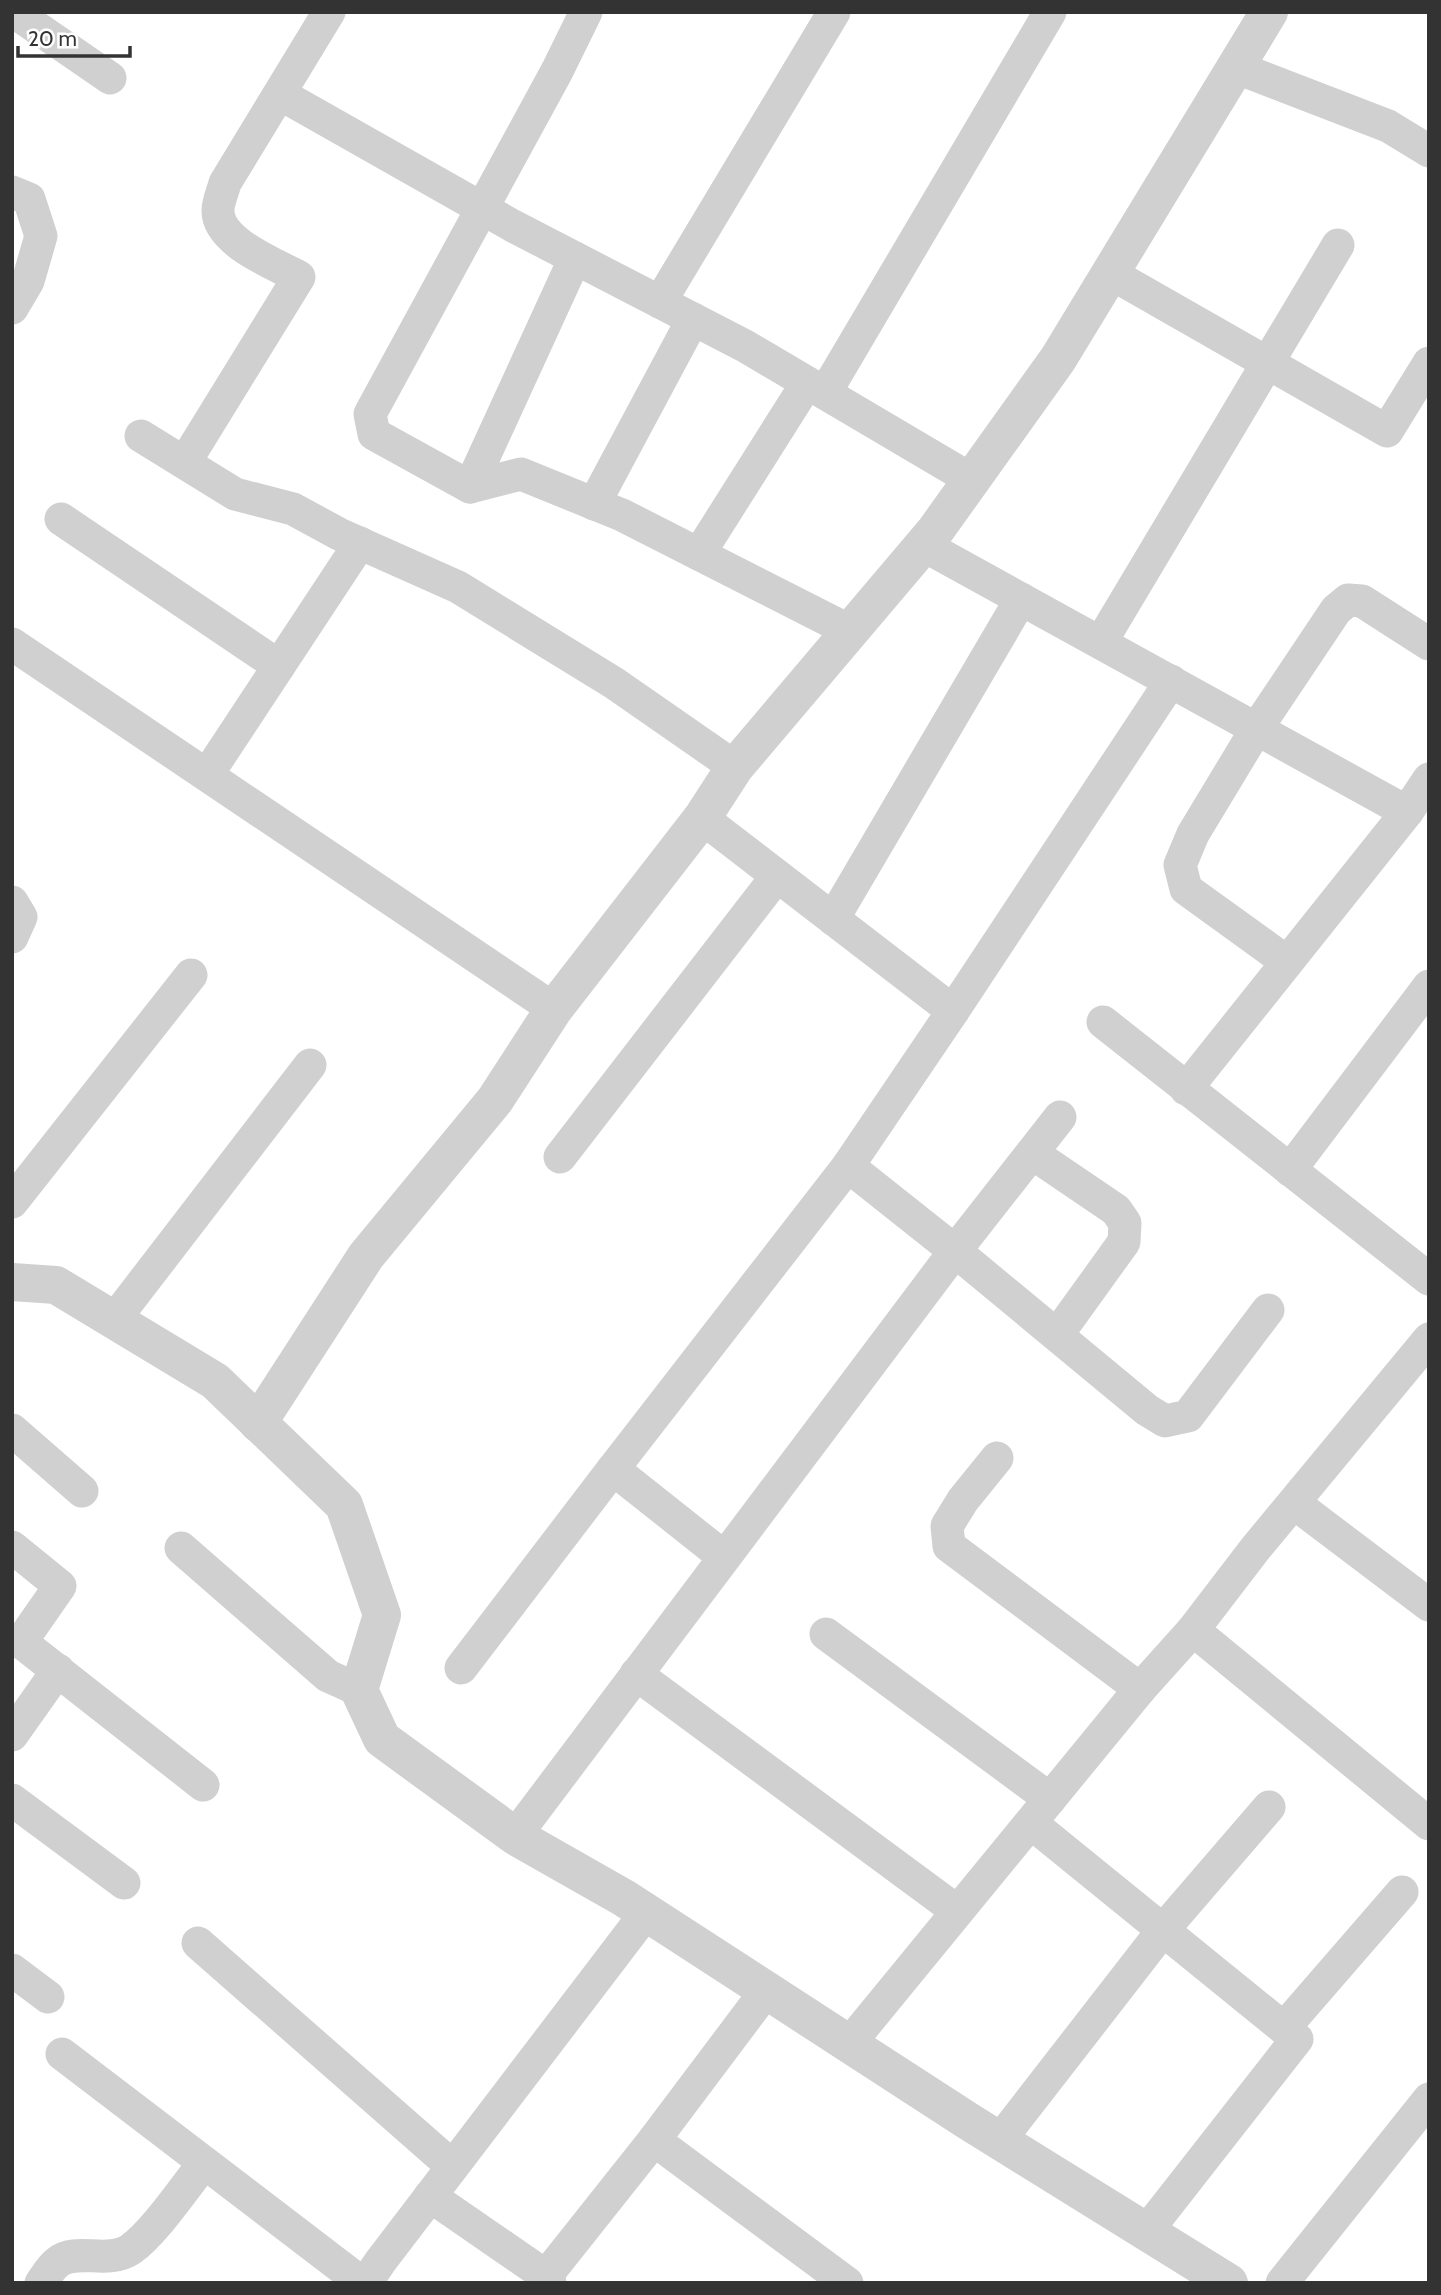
<svg xmlns="http://www.w3.org/2000/svg" width="1441" height="2295" font-family="Cabin,sans-serif">
  <rect width="100%" height="100%" fill="#fff"/>
  <g fill="none" stroke-linecap="round" stroke-linejoin="round">
    <g stroke="#d0d0d0" stroke-width="33">
      <path d="M14 12 110 78"/>
      <path d="M586 12 557 71 370 414 374 434 470 487 521 474 622 515 850 631"/>
      <path d="M1235 67 1388 126 1429 151"/>
      <path d="M280 94 513 226 745 346 972 480"/>
      <path d="M12 192 29 199 41 236 28 281 12 308"/>
      <path d="M1110 273 1387 431 1429 363"/>
      <path d="M660 302 834 12"/>
      <path d="M825 393 1050 12"/>
      <path d="M141 436 235 494 293 509 339 534 458 587 614 683 735 767"/>
      <path d="M185 462 299 277C275 264 217 242 218 210 218 202 223 191 225 183L329 12"/>
      <path d="M470 487 575 258"/>
      <path d="M594 504 693 319"/>
      <path d="M61 519 279 666"/>
      <path d="M923 545 1407 812"/>
      <path d="M699 554 807 383"/>
      <path d="M1101 642 1338 245"/>
      <path d="M12 644 554 1009"/>
      <path d="M207 775 360 543"/>
      <path d="M702 818 953 1011"/>
      <path d="M12 902 21 917 12 937"/>
      <path d="M833 919 1021 599"/>
      <path d="M1287 962 1186 889 1180 865 1193 834 1257 728 1336 610 1348 600 1362 601 1429 644"/>
      <path d="M1103 1022 1429 1279"/>
      <path d="M1186 1089 1407 812 1429 779"/>
      <path d="M1032 1153 1116 1210 1125 1223 1124 1242 1057 1335"/>
      <path d="M560 1157 777 876"/>
      <path d="M848 1166 955 1251 1147 1410 1165 1421 1188 1416 1268 1310"/>
      <path d="M1290 1170 1429 986"/>
      <path d="M12 1202 191 975"/>
      <path d="M114 1320 310 1065"/>
      <path d="M12 1430 82 1491"/>
      <path d="M997 1458 963 1500 947 1526 949 1546 1140 1689"/>
      <path d="M1294 1503 1429 1605"/>
      <path d="M12 1547 60 1586 21 1642 203 1785"/>
      <path d="M181 1548 328 1676 359 1690"/>
      <path d="M724 1557 613 1469 848 1166 953 1011 1171 681"/>
      <path d="M1193 1630 1429 1824"/>
      <path d="M826 1634 1050 1799"/>
      <path d="M461 1668 613 1469"/>
      <path d="M636 1674 957 1911"/>
      <path d="M12 1735 58 1670"/>
      <path d="M12 1800 124 1883"/>
      <path d="M1031 1823 1297 2039 1146 2232"/>
      <path d="M515 1836 955 1251 1060 1117"/>
      <path d="M198 1943 452 2166"/>
      <path d="M12 1970 48 1997"/>
      <path d="M1284 2028 1402 1892"/>
      <path d="M849 2044 1140 1689 1193 1630 1255 1549 1429 1339"/>
      <path d="M62 2054 362 2283"/>
      <path d="M654 2140 847 2283"/>
      <path d="M1000 2140 1163 1930 1269 1807"/>
      <path d="M430 2196 546 2276 550 2283"/>
      <path d="M546 2276 654 2140 766 1991"/>
      <path d="M41 2283C46 2276 51 2267 58 2262 76 2247 108 2265 131 2249 154 2233 185 2187 204 2163"/>
      <path d="M366 2283 380 2262 646 1913"/>
      <path d="M1282 2283 1429 2099"/>
    </g>
    <g stroke="#d0d0d0" stroke-width="38">
      <path d="M12 1282 56 1285 215 1381 344 1505 382 1615 359 1690 382 1739 515 1836 624 1898 968 2121 1229 2283"/>
      <path d="M258 1423 366 1256 495 1100 554 1009 702 818 735 767 935 531 1058 359 1269 12"/>
    </g>
  </g>
  <rect width="1441" height="2295" fill="none" stroke="#333333" stroke-width="28"/>
  <path d="M18 46v10h112v-10" fill="none" stroke="#333333" stroke-width="3.5"/>
  <text x="28" y="46" font-size="21" fill="#333333" stroke="#ffffff" stroke-width="5" paint-order="stroke">20 m</text>
</svg>
